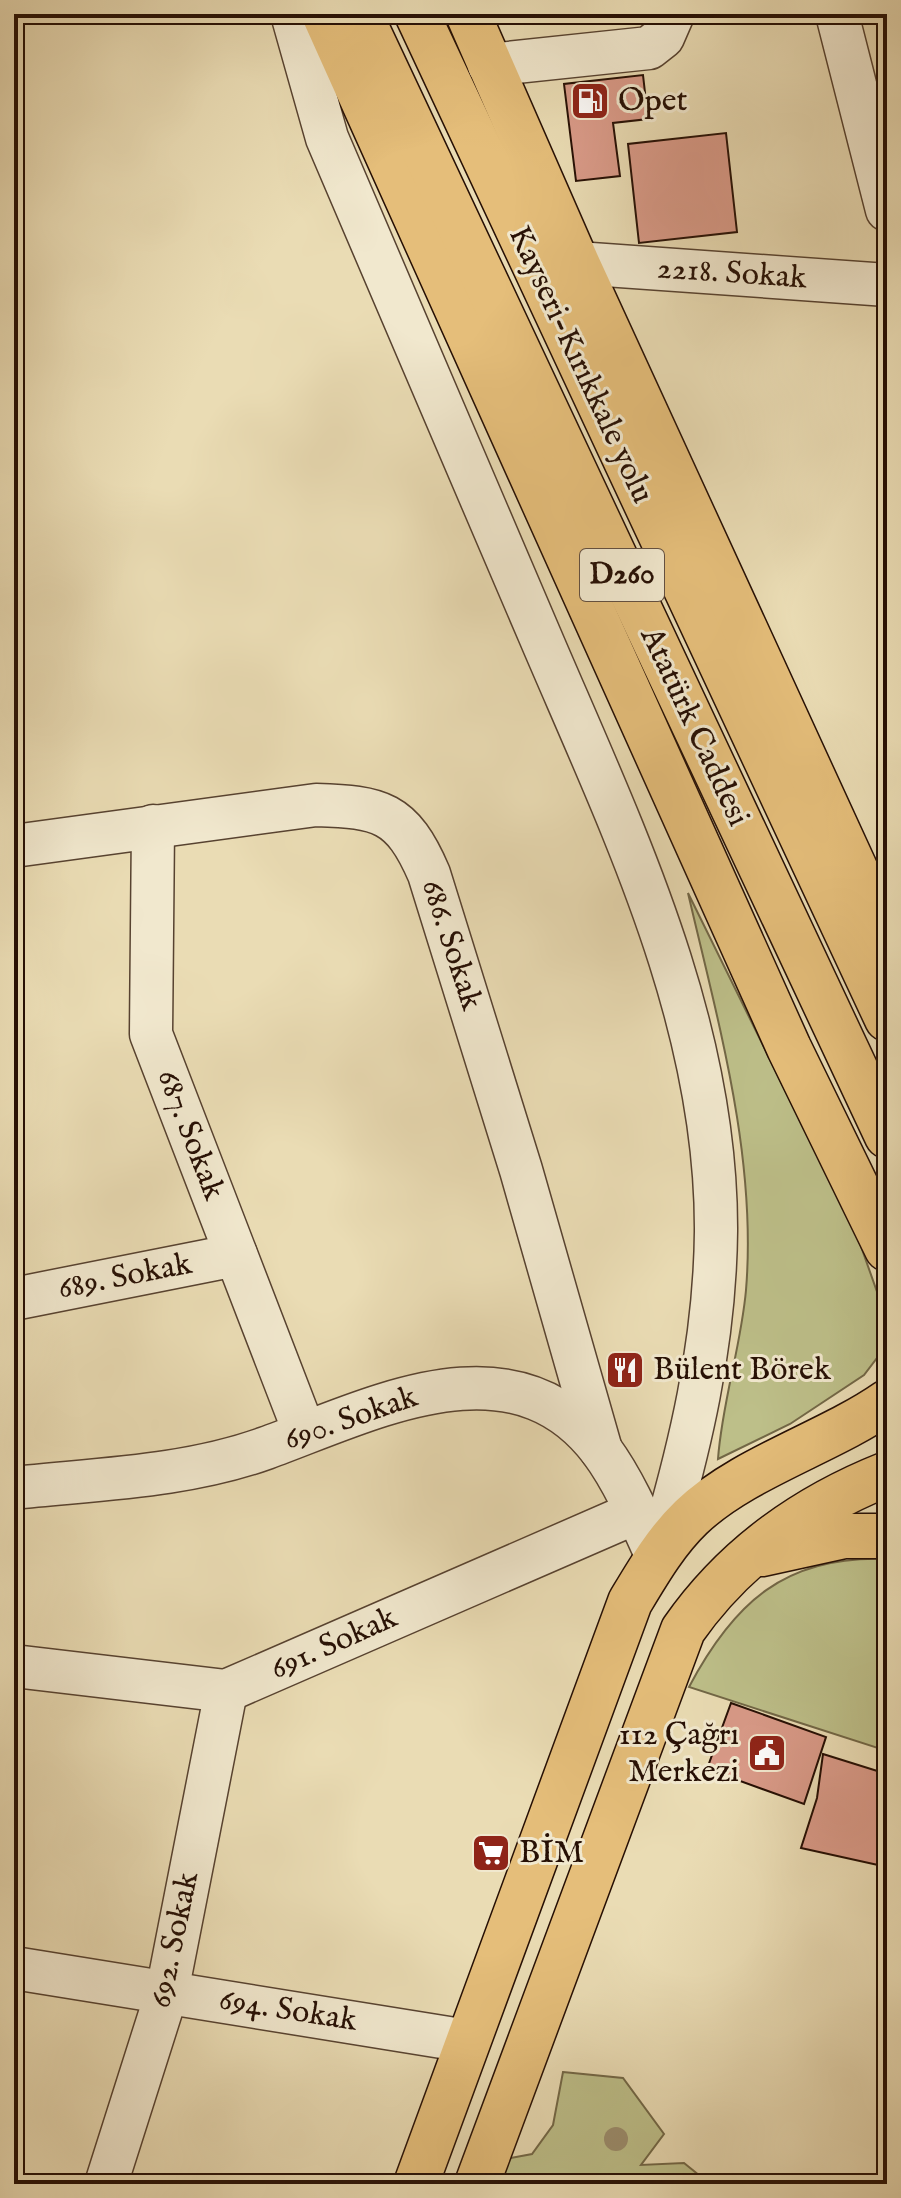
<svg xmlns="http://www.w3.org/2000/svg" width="901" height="2198" font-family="'IM FELL English',serif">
  <rect width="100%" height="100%" fill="#eadcb4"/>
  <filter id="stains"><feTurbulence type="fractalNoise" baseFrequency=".0025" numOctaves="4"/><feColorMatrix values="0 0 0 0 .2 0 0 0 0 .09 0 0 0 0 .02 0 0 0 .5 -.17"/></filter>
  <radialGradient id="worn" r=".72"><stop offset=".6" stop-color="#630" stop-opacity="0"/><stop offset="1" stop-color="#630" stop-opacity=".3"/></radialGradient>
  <g fill="#bdbf89" stroke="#726746" stroke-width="2">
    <path d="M688 893 858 1238 887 1320 883 1350 864 1375 790 1424 718 1459C722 1402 741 1347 746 1290 757 1157 718 1022 688 893Z"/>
    <path d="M887 1559V1751L689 1687C734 1602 786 1555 887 1559Z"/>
    <path d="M563 2072 623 2078 664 2134 641 2165 684 2163 710 2184H491L500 2160 532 2154 553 2125Z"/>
  </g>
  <g fill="#d99a88" stroke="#260f04" stroke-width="2">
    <path d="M643 75 648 119 613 123 620 176 576 181 564 84Z"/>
    <path d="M726 133 737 232 639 243 628 144Z"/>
    <path d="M731 1703 826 1737 804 1804 707 1769Z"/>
    <path d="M823 1754 887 1774V1867L801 1848 817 1798Z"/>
  </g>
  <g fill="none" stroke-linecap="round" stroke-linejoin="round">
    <g stroke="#574230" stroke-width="45">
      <g id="minor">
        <path d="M292 14 327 138C398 304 469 470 540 636 621 826 717 1020 716 1231 715 1344 690 1449 658 1556"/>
        <path d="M837 14 887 210"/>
        <path d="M489 65 649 48 663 37 673 14"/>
        <path d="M577 263 887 285"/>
        <path d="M153 826 151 1034 304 1431"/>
        <path d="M14 846 316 805C380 807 402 811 429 874L521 1170 601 1450"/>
        <path d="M14 1299 236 1255"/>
        <path d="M14 1488C97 1479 186 1477 266 1448 371 1410 513 1334 601 1450 624 1481 641 1521 657 1557"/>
        <path d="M14 1666 226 1691 637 1512"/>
        <path d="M14 1968 467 2041"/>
        <path d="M106 2184 167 1992 226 1691"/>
      </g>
    </g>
    <g stroke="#260f04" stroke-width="47">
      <g id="major">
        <path d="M762 1554 844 1536H887"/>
        <path d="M416 2184 630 1602C648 1572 666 1541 691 1517 742 1468 828 1443 887 1402"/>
        <path d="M477 2184 683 1630C734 1557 804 1507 887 1474"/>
      </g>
    </g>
    <g stroke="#260f04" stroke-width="47">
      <g id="highway">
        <path d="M324 14 789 1048 887 1249"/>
        <path d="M360 14 887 1136"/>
        <path d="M417 14 887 1019"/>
        <path d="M468 14 577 263 887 938"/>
      </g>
    </g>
    <use href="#minor" stroke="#f1e8ce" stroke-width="42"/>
    <use href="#major" stroke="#e5be7a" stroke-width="44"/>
    <use href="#highway" stroke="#e5be7a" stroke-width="44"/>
  </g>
  <circle fill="#9b8d6d" cx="616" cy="2139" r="12"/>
  <defs>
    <g id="fuel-square" transform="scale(2)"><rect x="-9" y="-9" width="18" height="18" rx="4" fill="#8f2418" stroke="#f1e8ce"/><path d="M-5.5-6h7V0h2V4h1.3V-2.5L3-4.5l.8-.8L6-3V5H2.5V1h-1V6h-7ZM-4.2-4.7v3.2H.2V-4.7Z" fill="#fff"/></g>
    <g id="restaurant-square" transform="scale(2)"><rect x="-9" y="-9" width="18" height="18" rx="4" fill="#8f2418" stroke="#f1e8ce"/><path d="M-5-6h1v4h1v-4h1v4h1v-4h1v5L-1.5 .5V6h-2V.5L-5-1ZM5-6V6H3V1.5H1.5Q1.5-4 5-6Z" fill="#fff"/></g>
    <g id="civic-square" transform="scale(2)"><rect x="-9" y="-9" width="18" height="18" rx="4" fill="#8f2418" stroke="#f1e8ce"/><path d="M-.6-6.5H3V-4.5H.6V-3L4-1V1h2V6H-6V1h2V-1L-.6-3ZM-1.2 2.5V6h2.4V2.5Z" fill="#fff"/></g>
    <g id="supermarket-square" transform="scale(2)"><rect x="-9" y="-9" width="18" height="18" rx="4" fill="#8f2418" stroke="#f1e8ce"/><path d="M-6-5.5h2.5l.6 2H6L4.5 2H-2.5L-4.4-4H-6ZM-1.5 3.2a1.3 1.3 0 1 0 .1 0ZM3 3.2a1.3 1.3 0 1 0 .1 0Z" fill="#fff"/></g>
  </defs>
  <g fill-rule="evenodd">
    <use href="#fuel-square" x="590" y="101"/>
    <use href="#restaurant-square" x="625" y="1370"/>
    <use href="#civic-square" x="767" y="1753"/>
    <use href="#supermarket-square" x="491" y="1853"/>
  </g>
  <g text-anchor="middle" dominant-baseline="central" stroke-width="6" stroke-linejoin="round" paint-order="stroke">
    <rect fill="#f1e8ce" stroke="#635041" stroke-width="2" x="580" y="549" width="84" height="52" rx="6"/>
    <g font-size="30" font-weight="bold" fill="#260f04">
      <text x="622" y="575">D260</text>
    </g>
    <g font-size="32" fill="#260f04" stroke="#f1e8ce" text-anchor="start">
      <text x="618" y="101">Opet</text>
      <text x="653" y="1370">Bülent Börek</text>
      <text x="739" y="1735" text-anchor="end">112 Çağrı<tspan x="739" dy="37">Merkezi</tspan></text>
      <text x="519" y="1853">BİM</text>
    </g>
    <g font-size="32" fill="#260f04" stroke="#f1e8ce">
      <text transform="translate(732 274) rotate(4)">2218. Sokak</text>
      <text transform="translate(580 365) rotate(65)">Kayseri-Kırıkkale yolu</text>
      <text transform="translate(694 727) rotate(65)">Atatürk Caddesi</text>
      <text transform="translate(451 945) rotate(72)">686. Sokak</text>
      <text transform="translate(190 1135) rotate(69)">687. Sokak</text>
      <text transform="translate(125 1277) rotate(-11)">689. Sokak</text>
      <text transform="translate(351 1419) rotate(-19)">690. Sokak</text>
      <text transform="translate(334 1644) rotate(-24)">691. Sokak</text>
      <text transform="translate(175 1940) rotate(-78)">692. Sokak</text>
      <text transform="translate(288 2011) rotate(9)">694. Sokak</text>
    </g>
  </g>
  <rect width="901" height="2198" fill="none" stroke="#eadcb4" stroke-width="48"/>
  <rect x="16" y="16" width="869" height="2166" fill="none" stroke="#260f04" stroke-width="4"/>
  <rect x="24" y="24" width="853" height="2150" fill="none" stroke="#260f04" stroke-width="2"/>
  <rect width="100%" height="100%" filter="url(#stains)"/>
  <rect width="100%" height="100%" fill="url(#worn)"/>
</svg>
